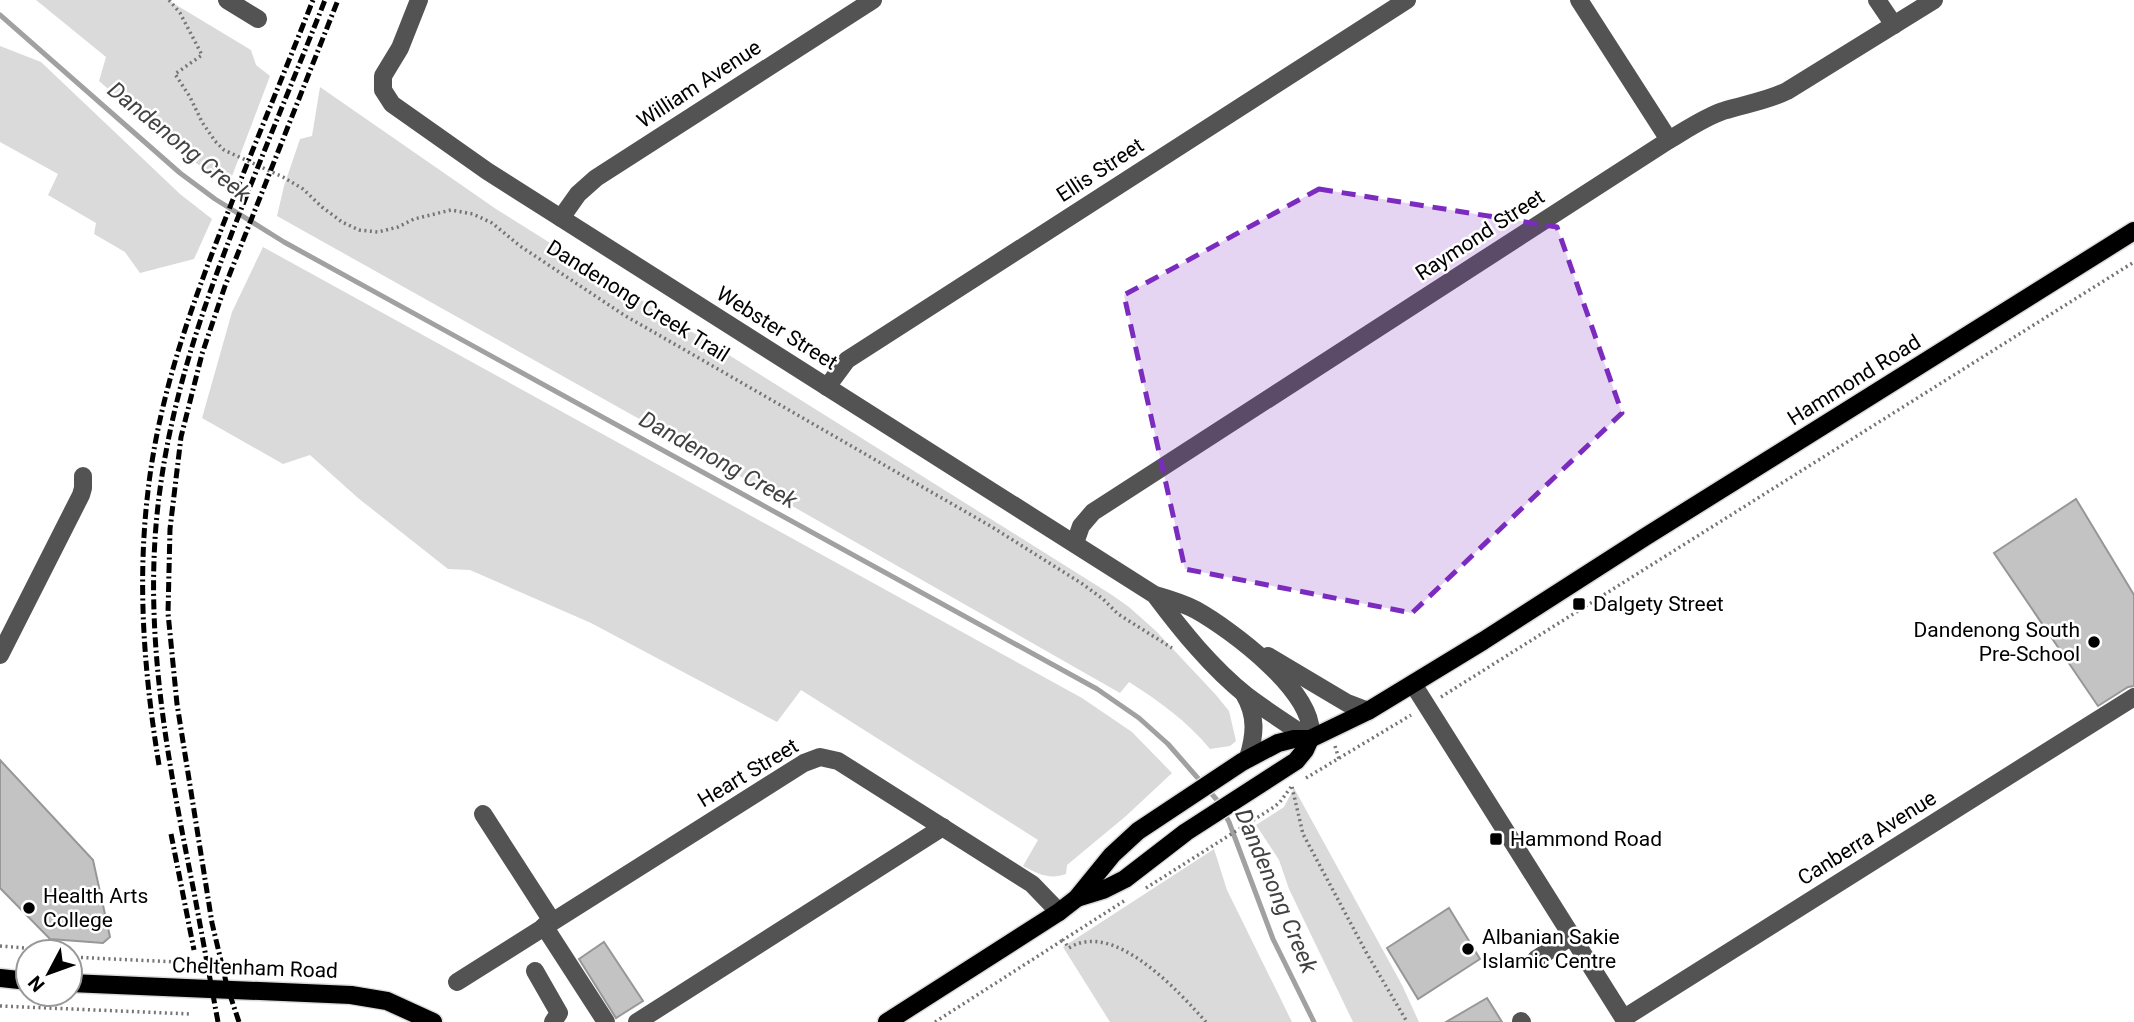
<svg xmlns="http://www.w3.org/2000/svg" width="2134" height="1022" font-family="Roboto,sans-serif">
  <rect width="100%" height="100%" fill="#fff"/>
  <g fill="#dadada">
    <path d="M36 0H168L251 50 256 65 270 76 229 184 182 154 99 81 106 57Z"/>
    <path d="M0 46 41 62 180 194 212 219 194 259 140 273 125 252 94 234 96 223 48 195 58 174 0 142Z"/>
    <path d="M320 87 496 209 1112 595 1129 607 1156 631 1216 695 1229 711 1236 741 1230 746 1210 749C1187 721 1159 701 1129 682L1120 693 659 430 277 216 284 186 300 139 312 136Z"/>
    <path d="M263 247 1082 698 1132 732 1172 773 1126 816 1067 865 1066 874C1050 880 1038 874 1023 866L1038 840 801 690 777 722 591 623 470 570 448 569 358 498 310 455 283 464 202 418 232 312Z"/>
    <path d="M1294 788 1402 985 1419 1022H1353L1289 889 1279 860 1256 825 1284 807Z"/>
    <path d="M1214 849 1227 890 1292 1022H1110L1063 947Z"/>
  </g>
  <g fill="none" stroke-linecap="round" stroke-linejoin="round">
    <path stroke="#a1a1a1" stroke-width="5" d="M0 15 180 173 215 199 284 242 1097 689 1139 718 1168 744 1217 800 1229 822 1273 939 1314 1022"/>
  </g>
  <g fill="#c3c3c3" stroke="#979797" stroke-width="2">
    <path d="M2076 499 2134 595V686L2128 687 2098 706 1994 553Z"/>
    <path d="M0 760 93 860 110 937 103 943 50 939 0 888Z"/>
    <path d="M1449 908 1480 959 1418 999 1387 948Z"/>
    <path d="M604 942 643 1001 616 1018 579 959Z"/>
    <path d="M1487 998 1502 1022H1446Z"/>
  </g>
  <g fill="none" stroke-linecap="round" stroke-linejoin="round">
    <g stroke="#dbdbdb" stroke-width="21">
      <g id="major">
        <path d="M1077 898 1103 890 1125 879 1186 832 1296 761 1305 750 1310 739"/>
        <path d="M0 978 28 981"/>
        <path d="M70 983 351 995 387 1001 433 1022"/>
        <path d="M887 1022 1059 912 1077 898 1112 855 1138 831 1242 762 1278 743 1294 739H1310L1368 711 1483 641 1645 537 2134 231"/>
      </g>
    </g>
    <g stroke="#757575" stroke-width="3.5" stroke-dasharray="2 3.5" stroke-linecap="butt">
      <path d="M169 0 180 13 202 55 175 74 190 97 202 122 215 141 224 150 283 177 303 189 322 207 342 222 359 230 378 232 398 227 414 219 451 210 473 214 492 223 520 246 624 315 992 527 1081 583 1103 599 1118 614 1172 648"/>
      <path d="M1441 697 2134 262"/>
      <path d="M1335 746 1339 759"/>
      <path d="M1306 778 1411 715"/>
      <path d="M1292 787 1303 834 1366 952 1407 1022"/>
      <path d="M1146 888 1274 807 1280 802 1291 787"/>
      <path d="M1124 901 1063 940 1069 948C1114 919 1180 993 1206 1022"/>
      <path d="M0 946 25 948 29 952"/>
      <path d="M70 957 177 962"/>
      <path d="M0 1006 191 1014"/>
      <path d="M935 1022 1063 940"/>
    </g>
    <g stroke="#535353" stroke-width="18">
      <path d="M227 0 258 19"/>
      <path d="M419 0 400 48 383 76V90L392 104 487 171 561 218 1155 595C1169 599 1183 603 1196 610 1230 629 1320 695 1310 739 1289 725 1267 711 1247 696 1211 667 1182 631 1155 595"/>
      <path d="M1579 0 1669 140"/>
      <path d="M1877 0 1894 25"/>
      <path d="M561 218 578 194 596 178 873 0"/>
      <path d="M827 387 847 360 1407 0"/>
      <path d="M1075 543 1081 526 1093 512 1669 140C1686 130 1703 118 1723 111 1745 104 1767 101 1787 91L1934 0"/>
      <path d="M0 655 81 495 83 488V476"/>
      <path d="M1268 656 1347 703 1368 711"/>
      <path d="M1413 684 1626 1022"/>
      <path d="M1244 694C1257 716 1255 735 1248 758"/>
      <path d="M483 814 552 921"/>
      <path d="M544 926 606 1022"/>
      <path d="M1536 959 1572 936"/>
      <path d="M535 971 559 1013 553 1022"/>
      <path d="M457 982 804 763 820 757 838 761 1032 884 1059 912"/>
      <path d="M1624 1018 2134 697"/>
      <path d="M1521 1021 1522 1022"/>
      <path d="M637 1022 943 827"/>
    </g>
    <use href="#major" stroke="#000" stroke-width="18"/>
    <g stroke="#000" stroke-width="5" stroke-dasharray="10 3.5 2 3.5" stroke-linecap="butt">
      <path d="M159 765C144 673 137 583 148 491 159 393 193 302 228 212 256 141 285 71 313 0"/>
      <path d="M171 834 194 950"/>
      <path d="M218 1022C210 979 202 935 194 892 168 762 142 630 159 497 172 392 207 295 246 197 272 131 299 66 325 0"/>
      <path d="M239 1022 227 986 212 923 177 704 168 613 170 529 181 437 202 354 225 286 338 0"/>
    </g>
  </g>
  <path fill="#7b2cbf" fill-opacity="0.2" stroke="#7b2cbf" stroke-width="5" stroke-dasharray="14 9" stroke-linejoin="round" d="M1319 189 1557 227 1622 413 1412 613 1185 569 1124 295Z"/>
  <g fill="#000" stroke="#fff" stroke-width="2.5">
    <rect x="1572" y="597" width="14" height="14" rx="3.5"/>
    <circle cx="2094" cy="642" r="7"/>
    <rect x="1489" y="832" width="14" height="14" rx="3.5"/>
    <circle cx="29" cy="908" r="7"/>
    <circle cx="1468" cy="949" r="7"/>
  </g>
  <g text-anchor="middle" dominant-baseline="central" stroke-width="5" stroke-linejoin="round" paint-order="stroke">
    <g font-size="21" fill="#000" stroke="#fff">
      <text transform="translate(699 84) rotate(-33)">William Avenue</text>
      <text transform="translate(1100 170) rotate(-33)">Ellis Street</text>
      <text transform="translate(1480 235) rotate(-33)">Raymond Street</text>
      <text transform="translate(638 301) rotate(32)">Dandenong Creek Trail</text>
      <text transform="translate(777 328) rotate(32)">Webster Street</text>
      <text transform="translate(1854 380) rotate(-32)">Hammond Road</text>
      <text transform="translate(748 773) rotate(-31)">Heart Street</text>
      <text transform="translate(1867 838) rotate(-32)">Canberra Avenue</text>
      <text transform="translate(255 968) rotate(2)">Cheltenham Road</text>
    </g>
    <g font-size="21" fill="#000" stroke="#fff" text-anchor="start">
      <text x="1593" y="604">Dalgety Street</text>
      <text x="2080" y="630" text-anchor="end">Dandenong South<tspan x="2080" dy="24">Pre-School</tspan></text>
      <text x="1510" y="839">Hammond Road</text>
      <text x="43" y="896">Health Arts<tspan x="43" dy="24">College</tspan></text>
      <text x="1482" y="937">Albanian Sakie<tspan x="1482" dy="24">Islamic Centre</tspan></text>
    </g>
    <g font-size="23" font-style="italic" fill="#424242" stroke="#fff">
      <text transform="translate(179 142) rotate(39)">Dandenong Creek</text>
      <text transform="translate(718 460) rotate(29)">Dandenong Creek</text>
      <text transform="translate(1276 891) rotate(67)">Dandenong Creek</text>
    </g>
  </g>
  <g transform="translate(49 973) rotate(229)"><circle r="33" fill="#ffffff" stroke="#999999" stroke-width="2"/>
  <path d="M0-5L12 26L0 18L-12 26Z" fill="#000000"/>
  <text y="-10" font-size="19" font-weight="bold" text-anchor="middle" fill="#000000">N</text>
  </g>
</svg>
